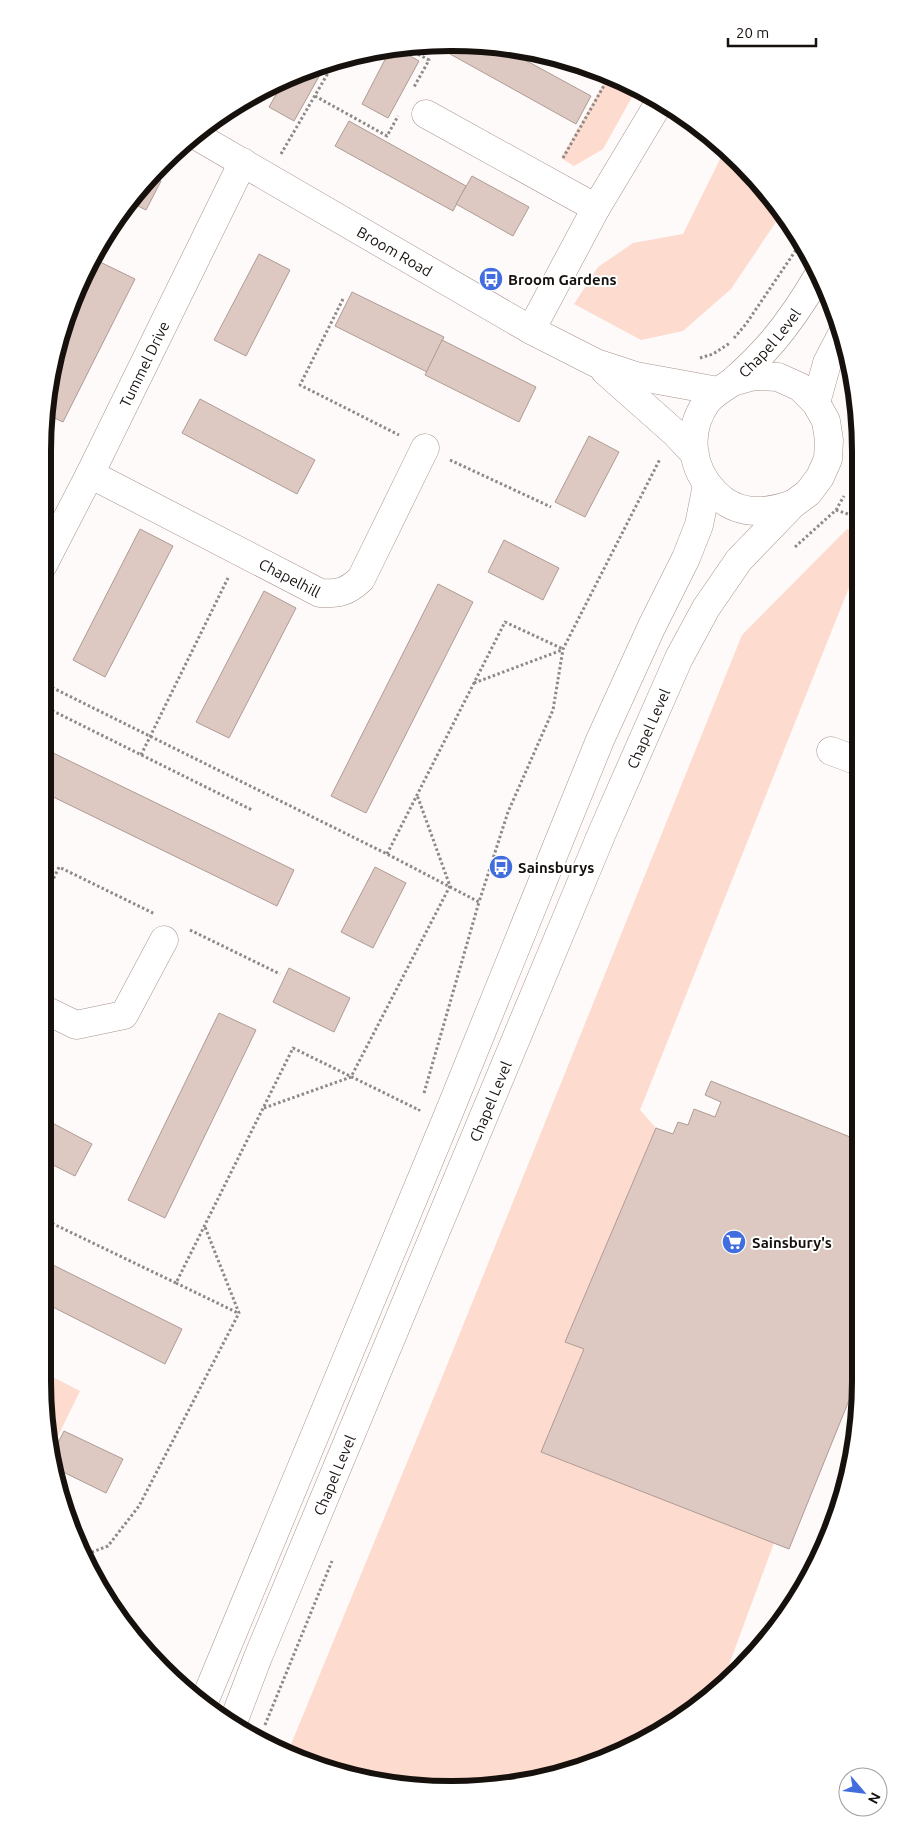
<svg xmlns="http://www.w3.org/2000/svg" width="903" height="1832" font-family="Ubuntu,sans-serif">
  <rect width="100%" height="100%" fill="#fefaf9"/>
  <g fill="#fddbce">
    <path d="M609 74 636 90 603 149 574 166 561 158Z"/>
    <path d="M724 151 776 203 782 213 731 289 683 331 641 340 574 304 598 267 633 243 683 234Z"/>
    <path d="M847 529 857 533 858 565 640 1110 656 1128 565 1342 584 1349 541 1452 774 1543 727 1670 709 1692 633 1747 505 1786 371 1782 295 1758 287 1754 443 1375 742 635Z"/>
    <path d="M43 1372 80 1391 53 1446 43 1381Z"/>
  </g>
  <g fill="#ddc9c1" stroke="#ae9b94">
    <path d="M452 43 503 48 591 96 576 124 432 44Z"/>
    <path d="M391 48H396L419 61 388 118 362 104Z"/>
    <path d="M326 64 294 121 269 107 285 79 295 74Z"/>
    <path d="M349 121 466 186 453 211 335 146Z"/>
    <path d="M151 176 161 181 146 210 130 202Z"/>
    <path d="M472 176 529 207 513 236 456 204Z"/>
    <path d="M259 254 290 270 246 356 214 340Z"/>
    <path d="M98 261 135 279 63 422 46 414 50 371 62 334Z"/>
    <path d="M352 292 444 337 427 372 335 326Z"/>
    <path d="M442 340 536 387 519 422 425 375Z"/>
    <path d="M200 399 315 460 297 494 182 433Z"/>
    <path d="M589 436 619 452 585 517 555 502Z"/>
    <path d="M140 529 173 546 105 677 73 660Z"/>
    <path d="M504 540 559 568 543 600 488 572Z"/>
    <path d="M438 584 473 602 366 813 331 796Z"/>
    <path d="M264 591 296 608 229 738 196 722Z"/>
    <path d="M43 748 294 870 277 906 43 792Z"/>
    <path d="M375 867 406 883 373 948 341 932Z"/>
    <path d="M289 968 350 998 334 1032 273 1002Z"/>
    <path d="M219 1013 256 1030 165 1218 128 1200Z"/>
    <path d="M711 1081 860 1141V1373L789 1549 541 1452 584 1349 565 1342 656 1128 673 1134 678 1122 688 1125 694 1109 715 1117 721 1102 705 1095Z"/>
    <path d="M43 1118 92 1144 75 1176 43 1160Z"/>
    <path d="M43 1260 182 1329 165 1364 43 1302Z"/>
    <path d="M64 1431 123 1459 106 1493 57 1469 54 1451Z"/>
  </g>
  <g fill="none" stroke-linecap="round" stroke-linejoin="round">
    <g stroke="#a7948d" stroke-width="29">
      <g id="minor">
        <path d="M426 114 596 208"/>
        <path id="s1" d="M195 135 531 330 596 363 636 376 718 391"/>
        <path d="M531 330 596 208 659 103"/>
        <path d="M605 371 675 433 693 452"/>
        <path id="s2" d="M90 474 320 593C339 594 347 592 361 579L425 448"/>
        <path id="s3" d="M43 565 90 474 243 162"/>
        <path d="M831 751 858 761"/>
        <path d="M43 1009 76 1025 124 1015 164 940"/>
      </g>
    </g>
    <g stroke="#a7948d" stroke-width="29">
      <g id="major">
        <path d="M816 403 827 363 841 336"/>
        <path id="s4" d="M793 504C765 514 737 516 715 493 691 469 686 432 706 403 713 393 723 389 732 382 746 370 761 355 773 341 790 321 805 298 818 276"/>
        <path d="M204 1702 448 1115 600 740 652 626 686 558 699 525 707 485"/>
        <path id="s5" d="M232 1725 258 1657 602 833 679 658 706 608 739 560 793 504 808 493 820 477 828 459 829 440 826 421 816 403 800 387 778 377 754 376 732 382"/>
      </g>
    </g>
    <g stroke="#8e8987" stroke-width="3" stroke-dasharray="2.5 2.5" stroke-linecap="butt">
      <path d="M405 47 429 60 414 87"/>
      <path d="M315 96 387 136 398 116"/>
      <path d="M281 154 335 61"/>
      <path d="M563 158 610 75"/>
      <path d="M343 299 300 385 399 435"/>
      <path d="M734 338 746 324 800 244"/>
      <path d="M700 358 713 354 730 343"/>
      <path d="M450 460 551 507"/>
      <path d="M836 510 857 517"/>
      <path d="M795 547 836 510 844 496"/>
      <path d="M43 683 387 854 479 902 508 812 553 710 563 649 660 459"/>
      <path d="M474 683 562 650"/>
      <path d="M43 706 252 810"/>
      <path d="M141 755 228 578"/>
      <path d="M387 854 505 622 563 649"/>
      <path d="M43 901 59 867 155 914"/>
      <path d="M190 930 280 974"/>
      <path d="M424 1093 479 902"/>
      <path d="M264 1108 351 1077 450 886 417 795"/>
      <path d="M43 1219 176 1283 293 1048 419 1110V1109"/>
      <path d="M176 1283 238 1313"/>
      <path d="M87 1554 108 1546 139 1506 239 1313 205 1227"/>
      <path d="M265 1725 332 1561"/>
    </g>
    <use href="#minor" stroke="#fff" stroke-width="28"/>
    <use href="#major" stroke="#fff" stroke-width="28"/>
  </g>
  <defs>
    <g id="bus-disc" transform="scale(1.25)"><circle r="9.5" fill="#426ddf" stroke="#fff"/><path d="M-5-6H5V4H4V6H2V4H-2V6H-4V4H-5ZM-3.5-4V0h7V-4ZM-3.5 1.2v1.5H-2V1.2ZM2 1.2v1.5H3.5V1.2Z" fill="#fff"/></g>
    <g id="supermarket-disc" transform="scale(1.25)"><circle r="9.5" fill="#426ddf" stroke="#fff"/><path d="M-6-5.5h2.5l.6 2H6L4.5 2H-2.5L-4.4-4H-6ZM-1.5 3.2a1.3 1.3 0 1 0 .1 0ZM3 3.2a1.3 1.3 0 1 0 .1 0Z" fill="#fff"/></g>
  </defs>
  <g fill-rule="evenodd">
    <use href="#bus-disc" x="491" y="279"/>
    <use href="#bus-disc" x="501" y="867"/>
    <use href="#supermarket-disc" x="734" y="1242"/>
  </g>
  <g text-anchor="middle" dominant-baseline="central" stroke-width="4" stroke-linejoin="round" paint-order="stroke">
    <g font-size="15" fill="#17110e" stroke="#fff">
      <text stroke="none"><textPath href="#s1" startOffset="231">Broom Road</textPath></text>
      <text stroke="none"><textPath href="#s4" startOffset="270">Chapel Level</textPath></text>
      <text stroke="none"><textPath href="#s3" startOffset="225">Tummel Drive</textPath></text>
      <text stroke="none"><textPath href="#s2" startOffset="225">Chapelhill</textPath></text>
      <text stroke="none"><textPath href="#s5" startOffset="1080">Chapel Level</textPath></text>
      <text stroke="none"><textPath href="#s5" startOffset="675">Chapel Level</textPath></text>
      <text stroke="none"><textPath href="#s5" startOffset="270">Chapel Level</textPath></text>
    </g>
    <g font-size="15" font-weight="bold" fill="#17110e" stroke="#fff" text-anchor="start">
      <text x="508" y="279">Broom Gardens</text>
      <text x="518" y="867">Sainsburys</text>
      <text x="752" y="1242">Sainsbury's</text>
    </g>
  </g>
  <path d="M0 0H903V1832H0ZM451 51H452A400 400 0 0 1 852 451V1381A400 400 0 0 1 452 1781H451A400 400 0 0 1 51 1381V451A400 400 0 0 1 451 51Z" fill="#fff" fill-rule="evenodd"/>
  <path fill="none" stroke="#17110e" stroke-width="6" d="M451 51H452A400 400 0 0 1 852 451V1381A400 400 0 0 1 452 1781H451A400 400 0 0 1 51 1381V451A400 400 0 0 1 451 51Z"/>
  <g transform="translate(863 1792) rotate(118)"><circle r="24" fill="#ffffff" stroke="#a2a09f"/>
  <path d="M0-4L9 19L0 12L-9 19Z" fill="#426ddf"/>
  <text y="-8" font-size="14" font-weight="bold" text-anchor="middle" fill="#17110e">N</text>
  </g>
  <path d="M728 38v8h88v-8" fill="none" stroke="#17110e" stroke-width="2.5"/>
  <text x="736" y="38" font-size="15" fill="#17110e" stroke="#ffffff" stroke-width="4" paint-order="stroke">20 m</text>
</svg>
